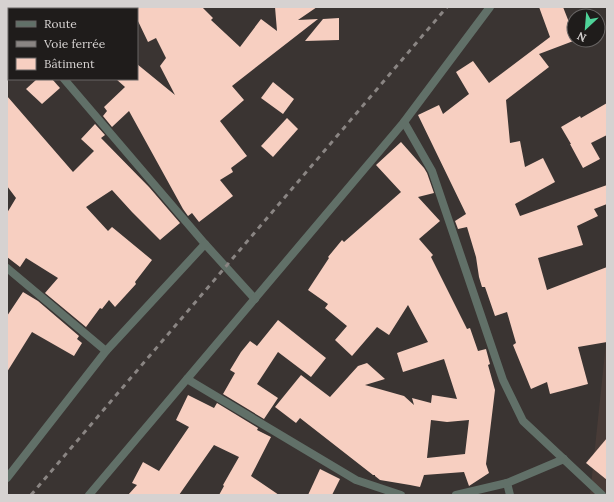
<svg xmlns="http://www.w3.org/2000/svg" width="614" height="502" font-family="Lora,serif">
  <rect width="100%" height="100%" fill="#3a3432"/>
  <path fill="#483b37" d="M606 343 607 344V495H590Z"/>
  <g fill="#f7cfc1" fill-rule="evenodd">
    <path d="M137 7H202L213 18 211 20 240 47 261 19 277 31 275 7H317L298 20 318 19 232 86 244 100 220 121 247 156 231 168 233 172 220 180 233 196 199 222 192 213 188 216 183 209 129 111 112 127 103 116 107 111 104 107 125 87 116 79H137V64L175 95 160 66 166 58 156 38 148 42 137 19Z"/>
    <path d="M539 7H563L574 35V40H576L539 54 549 67 506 100 510 143 520 141 525 167 543 158 555 182 515 204 520 216 607 185V204L594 209 598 216 577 226 583 245 538 258 547 290 607 267V342L578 347 588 384 550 394 547 382 531 389 513 345 516 343 507 312 495 316 485 287H482L479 277 476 257 467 227 458 229 455 221 466 214 418 115 439 105 443 114 469 94 456 72 473 61 489 83 550 37Z"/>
    <path d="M339 18V40L305 41 323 19Z"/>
    <path d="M37 79H52L60 88 42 104 26 89Z"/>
    <path d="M273 82 294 99 283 114 261 98Z"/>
    <path d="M7 96 73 172 94 151 81 139 95 124 105 135 101 138 149 187 180 223 160 240 132 212 112 190 86 207 108 231 112 227 152 260 135 282 136 284 115 307 109 300 102 309 100 308 86 327 45 293 58 278 26 258 20 267 7 257V213L16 198 7 186Z"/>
    <path d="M607 103V135L591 143 600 159 583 168 570 144H571L561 127 580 116 581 118Z"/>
    <path d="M287 118 298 129 273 157 261 146Z"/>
    <path d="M401 142 424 168 427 173 434 193 418 197 440 221 419 239 433 255 431 257 467 329 470 328 478 351 486 349 490 364 488 365 495 390 486 464 489 473 469 486 464 472 424 475 420 487 410 485 380 480 375 476V475H373L300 418 296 423 275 407 301 375 330 397 358 366 367 363 385 379 365 385 404 396 414 405 412 398 431 403 432 395 457 399 444 359 403 372 397 353 428 342 408 305 389 335 377 327 352 356 335 340 347 326 325 308 328 304 308 290 329 258 328 257 342 240 344 242 401 192 376 165ZM431 420 447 422 469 420 465 454 427 458Z"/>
    <path d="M23 292 38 301 79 336 77 339 82 343 74 356 32 332 7 372V316Z"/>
    <path d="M278 320 326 358 311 377 278 352 257 384 278 398 264 419 223 394 235 373 230 370 241 352 250 341 257 346Z"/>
    <path d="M188 395 214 408 217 403 258 428 257 430 271 437 251 476 279 495H219L224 486 223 485 239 457 214 445 179 495H128L137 485 132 483 143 462 159 471 189 427 176 420Z"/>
    <path d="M607 438V480L586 463Z"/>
    <path d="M320 469 340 479 332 495H308Z"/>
  </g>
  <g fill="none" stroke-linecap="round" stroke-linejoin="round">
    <path stroke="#617068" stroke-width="8" d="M507 483 510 495"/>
    <g stroke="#617068" stroke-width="8">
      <path d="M7 20 9 22"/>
      <path d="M64 79 205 244 255 299"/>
      <path d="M404 122 432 171 503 380 523 421 602 495"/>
      <path d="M7 268 106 351"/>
      <path d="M187 379 356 480 401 495"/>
      <path d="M7 478 106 351 205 244"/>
      <path d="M89 495 404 122 490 7"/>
      <path d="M456 495 507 483 564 459"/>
    </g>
    <path stroke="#8a8583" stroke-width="3" stroke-dasharray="5 5" stroke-linecap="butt" d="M31 495 447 7"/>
  </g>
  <rect width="614" height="502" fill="none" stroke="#d6d2d1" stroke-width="16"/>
  <rect x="8" y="8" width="130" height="72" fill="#1f1c1b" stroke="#686564"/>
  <rect x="16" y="21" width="20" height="6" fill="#617068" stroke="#686564"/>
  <text x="44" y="28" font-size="12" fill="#d6d2d1">Route</text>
  <rect x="16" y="41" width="20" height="6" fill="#8a8583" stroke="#686564"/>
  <text x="44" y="48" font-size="12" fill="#d6d2d1">Voie ferrée</text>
  <rect x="16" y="58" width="20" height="12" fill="#f7cfc1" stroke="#686564"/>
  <text x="44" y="68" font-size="12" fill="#d6d2d1">Bâtiment</text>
  <g transform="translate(586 28) rotate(206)"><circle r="19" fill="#1f1c1b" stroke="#686564"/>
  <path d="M0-3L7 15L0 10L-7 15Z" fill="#4fd399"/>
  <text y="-6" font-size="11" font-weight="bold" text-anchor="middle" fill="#d6d2d1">N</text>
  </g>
</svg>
